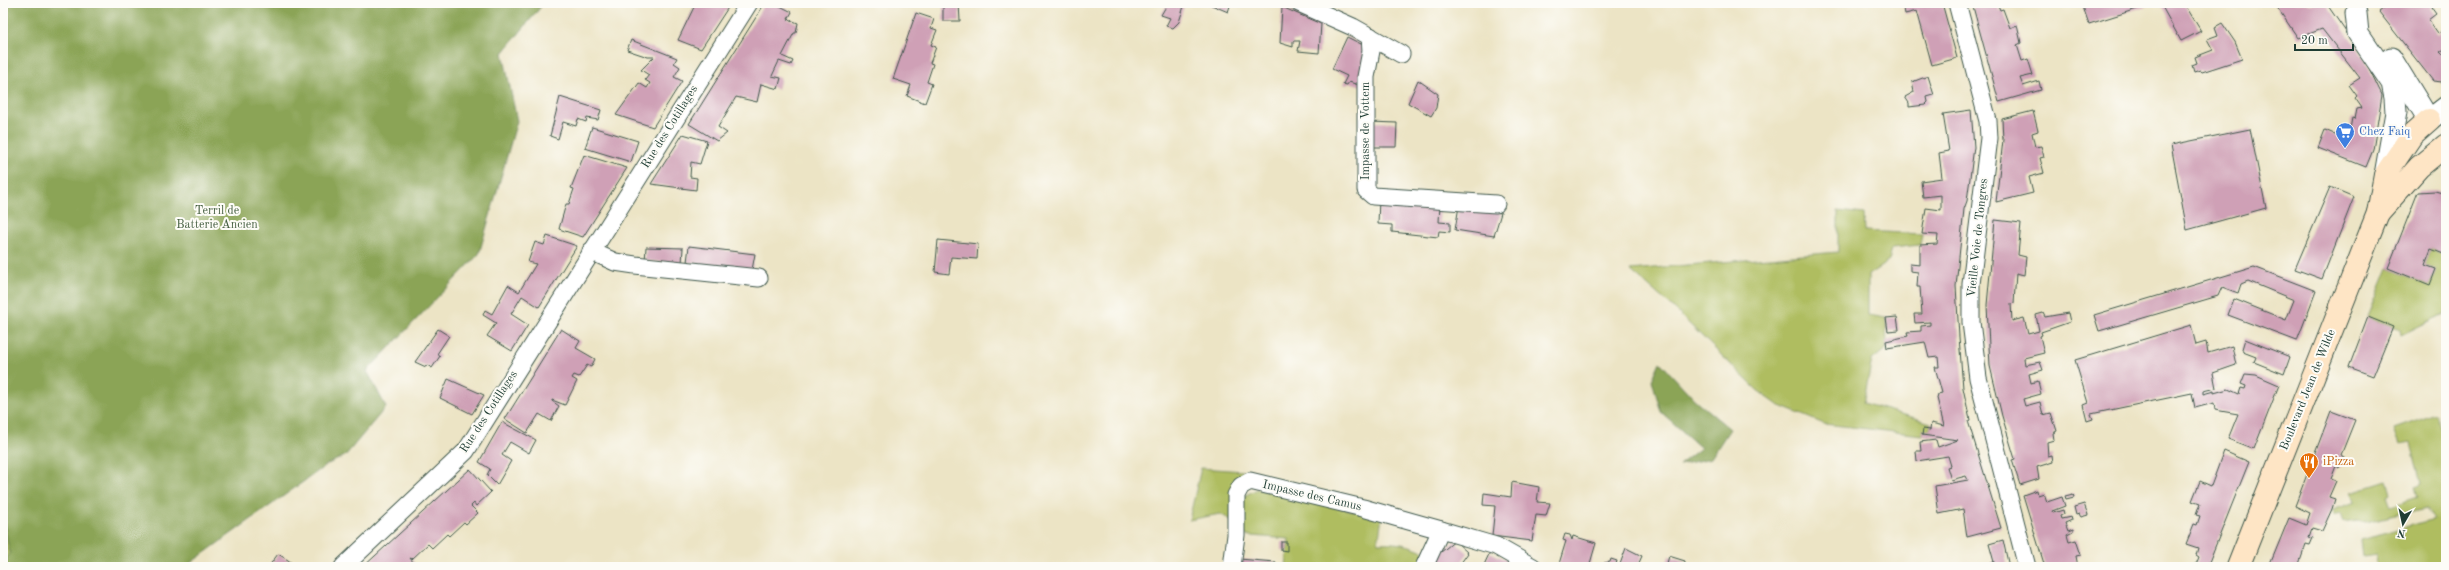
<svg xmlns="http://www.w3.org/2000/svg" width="2449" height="570" font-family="'Old Standard TT',serif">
  <rect width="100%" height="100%" fill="#fdfcf7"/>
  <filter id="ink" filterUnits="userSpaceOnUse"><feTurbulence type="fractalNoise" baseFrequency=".025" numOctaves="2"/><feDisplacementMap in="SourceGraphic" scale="8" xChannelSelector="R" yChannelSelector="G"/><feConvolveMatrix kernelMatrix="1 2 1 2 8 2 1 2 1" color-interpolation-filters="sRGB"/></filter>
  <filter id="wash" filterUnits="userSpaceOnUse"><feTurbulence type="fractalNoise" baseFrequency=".012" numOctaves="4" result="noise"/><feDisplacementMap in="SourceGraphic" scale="16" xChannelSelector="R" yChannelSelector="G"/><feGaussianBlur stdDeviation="0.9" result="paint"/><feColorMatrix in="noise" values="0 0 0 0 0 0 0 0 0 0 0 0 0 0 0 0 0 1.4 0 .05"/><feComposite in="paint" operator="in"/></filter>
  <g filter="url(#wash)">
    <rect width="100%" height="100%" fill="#ece4c5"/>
    <g fill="#afbd60" stroke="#677d4a">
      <path d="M1838 211 1864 214 1865 231 1922 234 1920 245 1892 248 1889 261 1868 275V315L1886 318 1887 348 1872 360 1863 403 1931 423 1930 430 1924 429 1922 435 1824 424 1778 405 1757 390 1670 305 1630 270 1838 252Z"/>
      <path d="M2431 249 2446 255V313L2401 335 2400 329 2368 317 2388 268 2430 285 2436 269 2425 265Z"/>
      <path d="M2436 414 2441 430 2446 428V567H2377L2376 555 2363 557 2361 539 2434 519 2426 508 2365 522 2358 520 2344 522 2341 514 2334 516 2333 510 2355 502 2352 492 2387 481 2391 493 2387 495 2391 506 2418 497 2415 487 2421 484 2411 443 2400 445 2394 429Z"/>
      <path d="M1201 468 1243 471 1260 475 1251 476 1231 520 1220 514 1189 520Z"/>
      <path d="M1257 489 1382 517 1378 543C1397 542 1409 544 1427 553L1419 567H1286L1289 539 1240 535 1244 496Z"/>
      <path d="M3 519 10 553 3 563Z"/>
    </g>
    <g fill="#8ba456" stroke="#557045">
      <path d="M3 3H544L503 53 517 121 479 254 367 371 386 407 345 456 328 464 185 567H3V563L10 553 3 519Z"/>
      <path d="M1660 362 1694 399 1730 429 1711 458 1679 465 1701 448 1661 412 1652 380Z"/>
    </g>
    <g id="blocks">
      <g fill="#cfa0b6">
        <path d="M696 3H731L701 49 678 40Z"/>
        <path d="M765 3H774L792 12 788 19 798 23 796 33H794L782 56 793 61 791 65 779 61 772 76 781 78 778 89 761 84 757 102 736 97 718 127 727 133 717 141 689 124Z"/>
        <path d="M943 3H959L960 21H943Z"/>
        <path d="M1168 3H1185L1179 22 1173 28 1166 26 1170 18 1161 15Z"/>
        <path d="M1207 3H1231L1228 12Z"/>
        <path d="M1903 3H1942L1957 58 1932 65 1917 11 1905 14Z"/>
        <path d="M1972 3H1997L2000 10 2003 9 2010 28 2017 25 2021 43 2017 45 2022 61 2028 59 2033 75 2020 78 2023 86 2039 81 2041 90 1999 102Z"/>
        <path d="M2084 3H2156L2089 24 2082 4Z"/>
        <path d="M2160 3H2184L2201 31 2181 41Z"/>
        <path d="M2274 3H2326L2364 58 2382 95 2373 150 2366 167 2318 148 2325 130 2348 140 2352 118 2355 119 2357 109 2362 108 2355 98 2357 96 2349 85 2360 78 2322 29 2298 38Z"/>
        <path d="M2391 3H2437L2431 7 2436 14 2428 20 2438 34 2446 29V48L2440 52 2442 54 2446 52V79L2442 82 2433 81 2379 12Z"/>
        <path d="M1282 7 1321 24 1319 53 1298 51 1300 41H1293V47L1280 43Z"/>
        <path d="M916 13 934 19 931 28 937 30 931 45 936 47 930 63 933 64 927 82 932 84 925 103 907 96 911 85 893 79Z"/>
        <path d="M2222 23 2235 42 2242 59 2202 72 2200 70 2194 72 2192 65 2197 63 2195 57 2213 50 2207 39 2218 35 2215 27Z"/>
        <path d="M1347 37 1365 46 1362 86 1349 82 1347 85 1343 84 1347 76 1332 69Z"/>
        <path d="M631 40 677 58 674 63 680 67 674 77 682 81 653 127 616 115 639 83 647 88 650 83 645 80 649 75 641 70 654 57H648L627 50Z"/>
        <path d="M1928 76 1934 95 1927 97 1928 102 1925 105 1909 107V103L1905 97 1914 92 1912 82Z"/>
        <path d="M1418 80 1438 94 1436 108 1431 116 1408 103Z"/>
        <path d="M560 97 601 110 598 120 587 118 586 122 578 119 576 126 563 122 558 139 550 136Z"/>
        <path d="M1971 110 1974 147 1967 201 1964 209 1956 286 1959 337 1963 388 1970 420 1968 421 2001 528 1967 537 1963 509 1939 514 1935 486 1968 480 1966 476 1951 480 1947 467 1951 466 1948 456 1917 461 1916 451H1921L1920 442 1936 440 1938 447 1958 440 1922 435 1923 429 1930 430 1931 423 1944 426 1937 398 1938 394 1942 393 1935 367H1939L1938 357 1929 358 1925 342 1887 348 1886 341 1908 336 1907 332 1921 331V326L1930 325V322L1915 323 1914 314H1922L1920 287H1917L1918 272 1910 271V264L1920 265V245L1937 244 1938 235 1922 234 1926 208 1941 210V195L1923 197 1921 181 1942 178 1939 153 1949 151 1943 114Z"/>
        <path d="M2033 111 2038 131 2032 133 2035 147 2041 146 2044 157 2040 158 2044 173 2029 177 2033 193 1996 202 2003 140 2002 119Z"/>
        <path d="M1370 122 1397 123 1396 147H1370Z"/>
        <path d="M592 127 638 141 631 162 585 148Z"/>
        <path d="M2250 129 2266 208 2187 230 2171 145Z"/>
        <path d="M683 134 707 141 700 164 691 162 690 177 697 178 696 190 651 184Z"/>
        <path d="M584 155 627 168 583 237 559 229 566 204H569L574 189 571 188Z"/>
        <path d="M2330 187 2354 197 2322 279 2295 269Z"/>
        <path d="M2435 191 2446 194V255L2431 249 2425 265 2436 269 2430 285 2388 268 2418 192Z"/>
        <path d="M1379 199 1440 204 1439 222 1450 223V232L1439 231 1438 237 1392 232V225L1378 224Z"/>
        <path d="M1459 206 1501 213 1494 236 1455 230Z"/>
        <path d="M1995 220 2021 223 2018 255 2026 257 2024 275 2016 273 2014 303 2011 304 2012 321 2024 318 2028 334 2039 331 2036 315 2043 313 2045 317 2068 313 2070 322 2041 332 2042 335 2040 336 2044 353 2024 358 2025 365 2040 362 2043 370 2029 374 2031 383 2038 381 2041 394 2023 399 2025 406 2040 402 2043 415 2051 413 2057 431 2053 433 2054 440 2047 442 2048 456 2052 455 2053 462 2037 467 2039 479 2020 485 2012 460 2015 459 2002 416 1990 366 1987 305Z"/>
        <path d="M547 236 577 246 539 307 522 296 511 314 528 325 512 351 487 336 496 323 483 315 485 310 492 314 508 285 519 292 536 264 528 262 535 242 544 245Z"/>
        <path d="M938 240 978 244 977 259 951 257 949 274 935 272Z"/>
        <path d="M689 246 755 254 752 270 687 262Z"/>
        <path d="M646 247 683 248 682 263 645 261Z"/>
        <path d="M2254 267 2316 291 2297 341 2228 315 2234 299 2286 320 2294 300 2248 281 2241 284 2238 293 2222 287 2218 296 2099 331 2094 315Z"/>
        <path d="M1897 317 1899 330 1888 331 1886 318Z"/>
        <path d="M2368 317 2393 327 2373 376 2349 367Z"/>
        <path d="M2191 325 2196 345 2206 342 2208 353 2232 346 2236 365 2213 373 2216 388 2203 391V394L2214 391V393L2228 389 2239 394 2241 388 2245 389 2246 386 2241 384 2245 374 2256 375 2279 385 2254 449 2228 439 2238 414 2215 410 2214 403 2195 408 2192 393 2091 414 2093 419 2087 421 2083 405 2088 403 2075 360Z"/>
        <path d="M438 329 449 336 437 354 440 356 432 368 427 365 426 367 415 362Z"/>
        <path d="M561 329 580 341 576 348 595 359 591 367 587 365 579 377 574 375 572 378 577 381 565 405 552 400V401L559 406 551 421 539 414 527 433 505 419Z"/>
        <path d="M2245 339 2290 357 2284 374 2254 362 2256 357 2243 352 2242 349Z"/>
        <path d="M448 379 484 395 472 414 440 398Z"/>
        <path d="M2331 411 2355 420 2341 455 2344 457 2340 468 2336 466 2331 479 2336 481 2329 497 2335 499 2332 509 2322 531 2312 528 2309 537 2313 538 2310 545 2306 544 2298 567H2269L2289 518 2306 525 2310 513 2295 506Z"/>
        <path d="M502 422 536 440 529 453 510 442 502 455 511 461 497 485 487 475 490 469 479 462Z"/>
        <path d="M2224 451 2249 462 2207 567H2195L2199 557 2196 555 2198 548 2186 544 2194 524 2197 525 2200 516 2196 515 2200 504 2192 501 2200 481 2211 486Z"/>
        <path d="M470 469 491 492 476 506 474 503 471 506 478 513 466 524 464 522 449 536 447 534 432 548 428 544 412 559 410 558 417 567H363Z"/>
        <path d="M1512 482 1539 487 1537 502 1550 503 1546 516 1536 515 1532 541 1492 536 1495 506 1483 505 1484 493 1511 497Z"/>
        <path d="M2037 490 2038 495 2044 493 2047 502 2062 497 2065 506 2052 511 2053 513 2063 510 2064 514 2060 516 2061 519 2071 517 2072 520 2065 523 2068 531 2073 529V532L2067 535 2069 542 2076 540 2081 555 2076 556 2078 567H2045L2023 495Z"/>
        <path d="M2073 494 2074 497 2066 499 2065 496Z"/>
        <path d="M2084 504 2088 515 2081 517 2079 514 2076 515 2074 507Z"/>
        <path d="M1565 534 1570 535 1572 540 1573 536 1596 543 1589 567H1558L1566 541 1563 540Z"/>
        <path d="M2003 540 2009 567H1982L1994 562 1989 544Z"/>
        <path d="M1455 541 1468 553 1458 567H1431L1436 556Z"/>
        <path d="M1281 542H1287V551L1281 550Z"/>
        <path d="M1626 548 1642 556 1638 565 1642 567H1619Z"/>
        <path d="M1490 552 1509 561 1506 567H1483Z"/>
        <path d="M278 554 288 560 297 567 269 566Z"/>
        <path d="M1669 556 1685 561 1684 567H1666Z"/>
        <path d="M1239 559 1263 561 1276 562 1275 567H1238Z"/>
        <path d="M1611 559 1617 561 1615 567H1603L1604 563 1610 562Z"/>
      </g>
    </g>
  </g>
  <g filter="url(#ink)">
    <use href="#blocks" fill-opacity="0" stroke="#3e564a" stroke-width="1"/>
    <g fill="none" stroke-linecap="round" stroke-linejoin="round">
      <g stroke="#3e564a" stroke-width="19">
        <g id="minor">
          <path d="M1299 3 1353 27 1401 54"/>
          <path d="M1957 3 1988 121 1989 138 1971 284V322L1978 378 2027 567"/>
          <path d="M1370 36 1371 51 1366 77V190L1373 196 1496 204"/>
          <path d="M591 251 615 262 635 265 759 278"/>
          <path d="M343 567 466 451 749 3"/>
          <path d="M1232 567 1236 535V495L1241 486 1250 481 1363 508 1441 530 1496 546 1533 567"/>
          <path d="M1424 567 1441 530"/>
        </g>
      </g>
      <g stroke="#3e564a" stroke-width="23">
        <g id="tertiary">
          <path d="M2356 13 2358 33 2392 83 2395 98 2396 112 2385 175"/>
          <path d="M2391 58 2429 120 2446 107"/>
        </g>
      </g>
      <g stroke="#3e564a" stroke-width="24">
        <g id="secondary">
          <path d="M2378 213 2419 167 2446 145"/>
          <path d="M2238 567 2378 213 2385 175 2412 135 2429 120"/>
        </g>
      </g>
      <use href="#minor" stroke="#fff" stroke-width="17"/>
      <use href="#tertiary" stroke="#fff" stroke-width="21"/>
      <use href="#secondary" stroke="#fee5c5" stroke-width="22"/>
    </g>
  </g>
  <defs>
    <g id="supermarket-pin" transform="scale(1)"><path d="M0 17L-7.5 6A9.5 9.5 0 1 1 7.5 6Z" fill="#3f7fe0" stroke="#fdfcf7"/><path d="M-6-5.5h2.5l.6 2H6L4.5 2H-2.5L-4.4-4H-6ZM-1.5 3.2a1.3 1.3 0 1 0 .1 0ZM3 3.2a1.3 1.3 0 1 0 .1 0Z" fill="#fff"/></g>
    <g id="restaurant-pin" transform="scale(1)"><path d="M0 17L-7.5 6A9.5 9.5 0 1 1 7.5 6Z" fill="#e8710a" stroke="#fdfcf7"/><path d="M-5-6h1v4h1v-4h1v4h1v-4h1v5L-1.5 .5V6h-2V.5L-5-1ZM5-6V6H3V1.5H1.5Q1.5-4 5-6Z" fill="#fff"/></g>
  </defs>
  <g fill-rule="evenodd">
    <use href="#supermarket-pin" x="2345" y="132"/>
    <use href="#restaurant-pin" x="2309" y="462"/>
  </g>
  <g text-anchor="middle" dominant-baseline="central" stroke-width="4" stroke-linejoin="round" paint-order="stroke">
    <g font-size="12" fill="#1f3d34" stroke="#fdfcf7">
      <text transform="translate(670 127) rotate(-58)">Rue des Cotillages</text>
      <text transform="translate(1366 131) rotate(-90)">Impasse de Vottem</text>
      <text transform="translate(1978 238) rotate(-84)">Vieille Voie de Tongres</text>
      <text transform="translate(2308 390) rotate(-68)">Boulevard Jean de Wilde</text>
      <text transform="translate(489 412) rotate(-57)">Rue des Cotillages</text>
      <text transform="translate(1312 496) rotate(13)">Impasse des Camus</text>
    </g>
    <g font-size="12" fill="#366cbe" stroke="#fdfcf7" text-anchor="start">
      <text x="2359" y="132">Chez Faiq</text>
    </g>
    <g font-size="12" fill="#435d3f" stroke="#fdfcf7">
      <text x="217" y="211">Terril de<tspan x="217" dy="14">Batterie Ancien</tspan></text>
    </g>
    <g font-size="12" fill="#c56008" stroke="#fdfcf7" text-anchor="start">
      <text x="2323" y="462">iPizza</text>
    </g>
  </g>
  <rect width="2449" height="570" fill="none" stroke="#fdfcf7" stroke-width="16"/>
  <g transform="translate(2403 524) rotate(189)" stroke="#fdfcf7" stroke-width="3" paint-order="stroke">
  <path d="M0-3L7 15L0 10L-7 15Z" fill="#1f3d34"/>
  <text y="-6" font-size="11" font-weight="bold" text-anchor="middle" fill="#1f3d34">N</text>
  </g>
  <path d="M2295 44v6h58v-6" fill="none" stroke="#1f3d34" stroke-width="2"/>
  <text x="2301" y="44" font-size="12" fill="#1f3d34" stroke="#fdfcf7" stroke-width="3" paint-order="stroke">20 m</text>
</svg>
